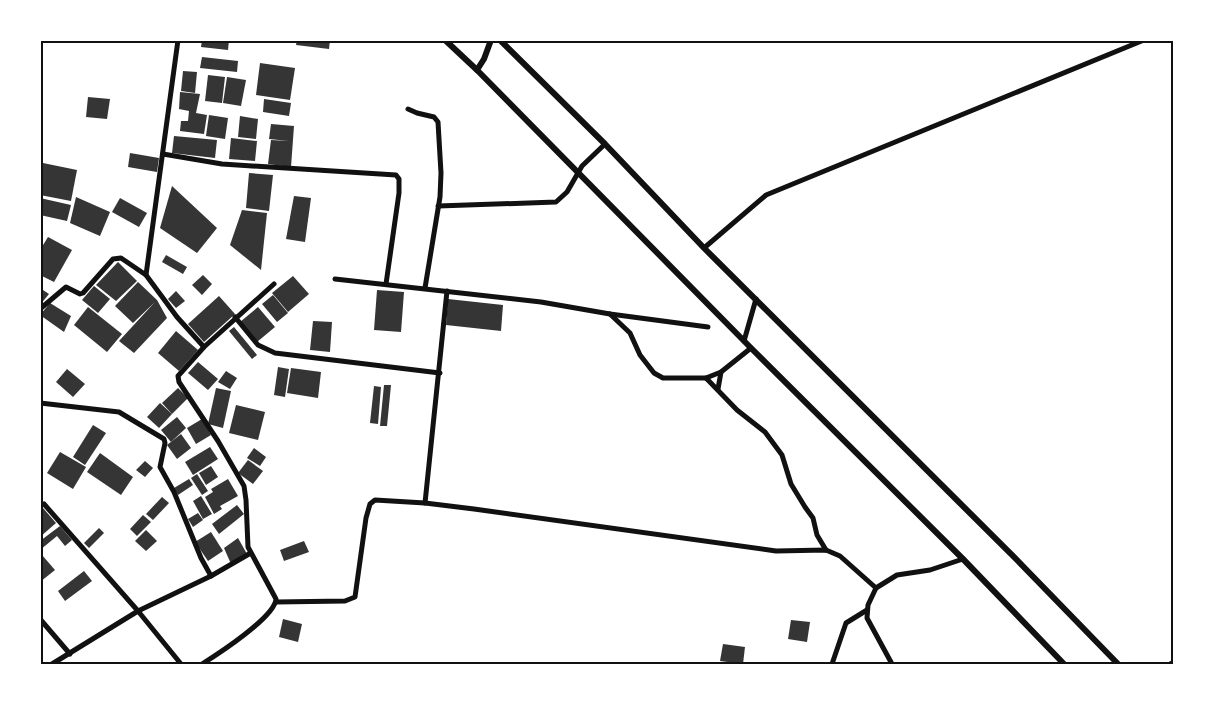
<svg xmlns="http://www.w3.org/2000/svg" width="1214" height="705" font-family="'PT Sans Narrow',sans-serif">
  <rect width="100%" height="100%" fill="#fff"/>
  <g fill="#353535">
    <path d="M202 40H229L228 50 201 47Z"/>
    <path d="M297 40H330L329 49 296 45Z"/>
    <path d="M202 57 238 61 237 72 200 68Z"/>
    <path d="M260 63 295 68 290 100 256 95Z"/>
    <path d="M183 71 197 72 195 93 181 91Z"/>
    <path d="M208 75 225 77 222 103 205 101Z"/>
    <path d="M227 77 246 80 241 106 223 103Z"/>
    <path d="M180 92 200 94 196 113 207 115 204 134 180 131 181 121H188L189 111 179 109Z"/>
    <path d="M88 97 110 99 107 119 86 117Z"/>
    <path d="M264 99 291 103 289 116 263 112Z"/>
    <path d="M209 115 228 118 225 139 206 136Z"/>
    <path d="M240 116 258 119 256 139 238 137Z"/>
    <path d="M271 124 294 126 291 167 268 164 271 140 289 141 269 139Z"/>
    <path d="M174 136 217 140 215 158 172 153Z"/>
    <path d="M231 138 257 141 255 161 229 159Z"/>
    <path d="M130 153 159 158 157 172 128 167Z"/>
    <path d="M43 163 77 170 71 201 40 195Z"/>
    <path d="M249 173 273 175 269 211 246 208Z"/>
    <path d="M172 186 217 228 197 253 160 228Z"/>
    <path d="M294 196 311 198 305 242 286 239Z"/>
    <path d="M76 197 110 212 100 236 70 223Z"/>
    <path d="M40 198 71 205 67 221 40 215Z"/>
    <path d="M120 198 147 213 139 227 112 212Z"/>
    <path d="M242 210 267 213 261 270 230 245Z"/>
    <path d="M48 237 72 250 54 282 40 275V250Z"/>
    <path d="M166 255 187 267 183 274 162 262Z"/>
    <path d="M118 262 137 281 116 301 96 285Z"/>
    <path d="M203 275 212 284 202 295 192 285Z"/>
    <path d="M293 276 309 294 288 312 272 293Z"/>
    <path d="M138 282 157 300 167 318 134 353 119 341 155 302 133 323 115 306Z"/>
    <path d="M94 286 110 299 98 313 82 300Z"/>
    <path d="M40 288 49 294 40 305Z"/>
    <path d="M377 290 404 292 401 332 374 330Z"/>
    <path d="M176 291 185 301 176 308 168 299Z"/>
    <path d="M273 295 288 313 277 322 262 304Z"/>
    <path d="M219 296 235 314 204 342 188 324Z"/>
    <path d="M448 299 503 305 501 331 446 325Z"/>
    <path d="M50 303 71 316 64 332 40 315Z"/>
    <path d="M88 307 122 334 107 352 74 325Z"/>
    <path d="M258 307 275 327 257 342 240 322Z"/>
    <path d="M313 321 332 322 330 352 310 350Z"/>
    <path d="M234 327 257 355 252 359 229 331Z"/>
    <path d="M176 331 198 350 179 371 158 353Z"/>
    <path d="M198 362 218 379 208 390 188 373Z"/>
    <path d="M278 367 289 369 285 397 274 395Z"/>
    <path d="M291 368 321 372 318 398 287 393Z"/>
    <path d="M67 369 85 384 73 397 56 382Z"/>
    <path d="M226 371 237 378 230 389 218 382Z"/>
    <path d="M384 385H391L387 426H380Z"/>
    <path d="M374 386 381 387 378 424 370 423Z"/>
    <path d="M178 388 188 398 172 414 162 403Z"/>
    <path d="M216 388 231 391 223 428 208 424Z"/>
    <path d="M160 403 172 414 159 428 147 417Z"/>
    <path d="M236 405 265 412 258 440 229 433Z"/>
    <path d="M177 417 186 428 171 442 161 430Z"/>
    <path d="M202 419 211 435 196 444 187 428Z"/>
    <path d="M93 425 106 433 85 465 73 457Z"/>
    <path d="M181 434 191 448 177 459 167 445Z"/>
    <path d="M210 447 218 459 193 475 185 462Z"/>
    <path d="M254 448 266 457 260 466 247 458Z"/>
    <path d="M60 452 86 467 73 489 47 473Z"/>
    <path d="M100 453 133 477 121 495 87 472Z"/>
    <path d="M248 460 263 471 253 484 238 473Z"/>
    <path d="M145 461 153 468 145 477 136 470Z"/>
    <path d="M211 466 218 477 206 485 199 473Z"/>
    <path d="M197 474 208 491 202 495 191 478Z"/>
    <path d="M189 479 193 485 178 495 174 488Z"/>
    <path d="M228 479 238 496 220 506 222 509 214 514 205 497 213 492 211 489Z"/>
    <path d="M201 496 212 514 203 519 193 501Z"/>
    <path d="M162 497 169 503 153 520 146 514Z"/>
    <path d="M237 505 244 514 219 534 212 524Z"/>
    <path d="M43 508 56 523 40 537V510Z"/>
    <path d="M198 513 203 520 193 527 188 519Z"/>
    <path d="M143 515 151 522 137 536 130 529Z"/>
    <path d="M60 526 72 540 65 546 57 536 40 550V541Z"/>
    <path d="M99 528 104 533 89 548 84 543Z"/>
    <path d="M146 530 157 541 146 551 135 541Z"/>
    <path d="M211 532 223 551 208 561 195 542Z"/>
    <path d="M238 538 247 554 231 564 224 548Z"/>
    <path d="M304 541 309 552 284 561 280 550Z"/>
    <path d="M42 555 55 570 40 582V556Z"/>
    <path d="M84 571 92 581 65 601 58 591Z"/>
    <path d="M283 619 302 624 298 642 279 637Z"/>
    <path d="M791 620 810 622 807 642 788 639Z"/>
    <path d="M723 644 745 647 743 664 720 661Z"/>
  </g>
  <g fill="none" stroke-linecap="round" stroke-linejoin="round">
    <path stroke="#111" stroke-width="2" d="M1167 664 1174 660"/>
    <g stroke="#111" stroke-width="5">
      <path d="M408 109 417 113 434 117 438 122 441 173 440 197 425 288"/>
      <path d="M163 154 222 164 396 175 399 179V193L386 284"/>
      <path d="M438 206 556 202 567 192 582 166 605 144"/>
      <path d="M704 248 766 195 1144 40"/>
      <path d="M146 275 178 40"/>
      <path d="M335 279 541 302 610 314 708 327"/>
      <path d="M40 309 66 287 80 294 83 293 113 259 121 258 146 275 177 317 204 347"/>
      <path d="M610 314 630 333 640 355 654 373 663 378H706L737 410 765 432 782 455 791 484 805 507 813 518 817 535 826 550"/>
      <path d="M235 317 258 345 275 353 440 373"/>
      <path d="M744 341 756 299"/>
      <path d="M721 372 751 348"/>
      <path d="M706 378 721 372 718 389"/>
      <path d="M40 403 119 412 164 439 165 443 160 467 174 492 201 558 211 576"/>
      <path d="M425 503 447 291"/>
      <path d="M44 504 138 611 181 664"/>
      <path d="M276 602 345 601 355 597 366 518 370 504 375 500 425 503 474 509 776 551 826 550 840 556 876 588"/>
      <path d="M40 619 70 654"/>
      <path d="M52 664 138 611 211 576 249 554"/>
      <path d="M202 664C218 654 275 617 276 599L248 547 246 500 244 486 218 441 179 382 178 376 204 347 274 284"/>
      <path d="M832 664 846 623 867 610"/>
      <path d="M892 664 867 618 868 605 876 588 897 575 930 570 963 559"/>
    </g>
    <g stroke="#111" stroke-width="6">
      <path d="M445 40 477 70"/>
      <path d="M491 40 484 59 477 70 751 348 963 559 1064 664"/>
      <path d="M500 40 605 144 704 248 1017 560 1118 664"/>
    </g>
  </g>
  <rect width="1214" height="705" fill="none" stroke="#ffffff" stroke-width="84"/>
  <rect x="42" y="42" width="1130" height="621" fill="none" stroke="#111" stroke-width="2"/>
</svg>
